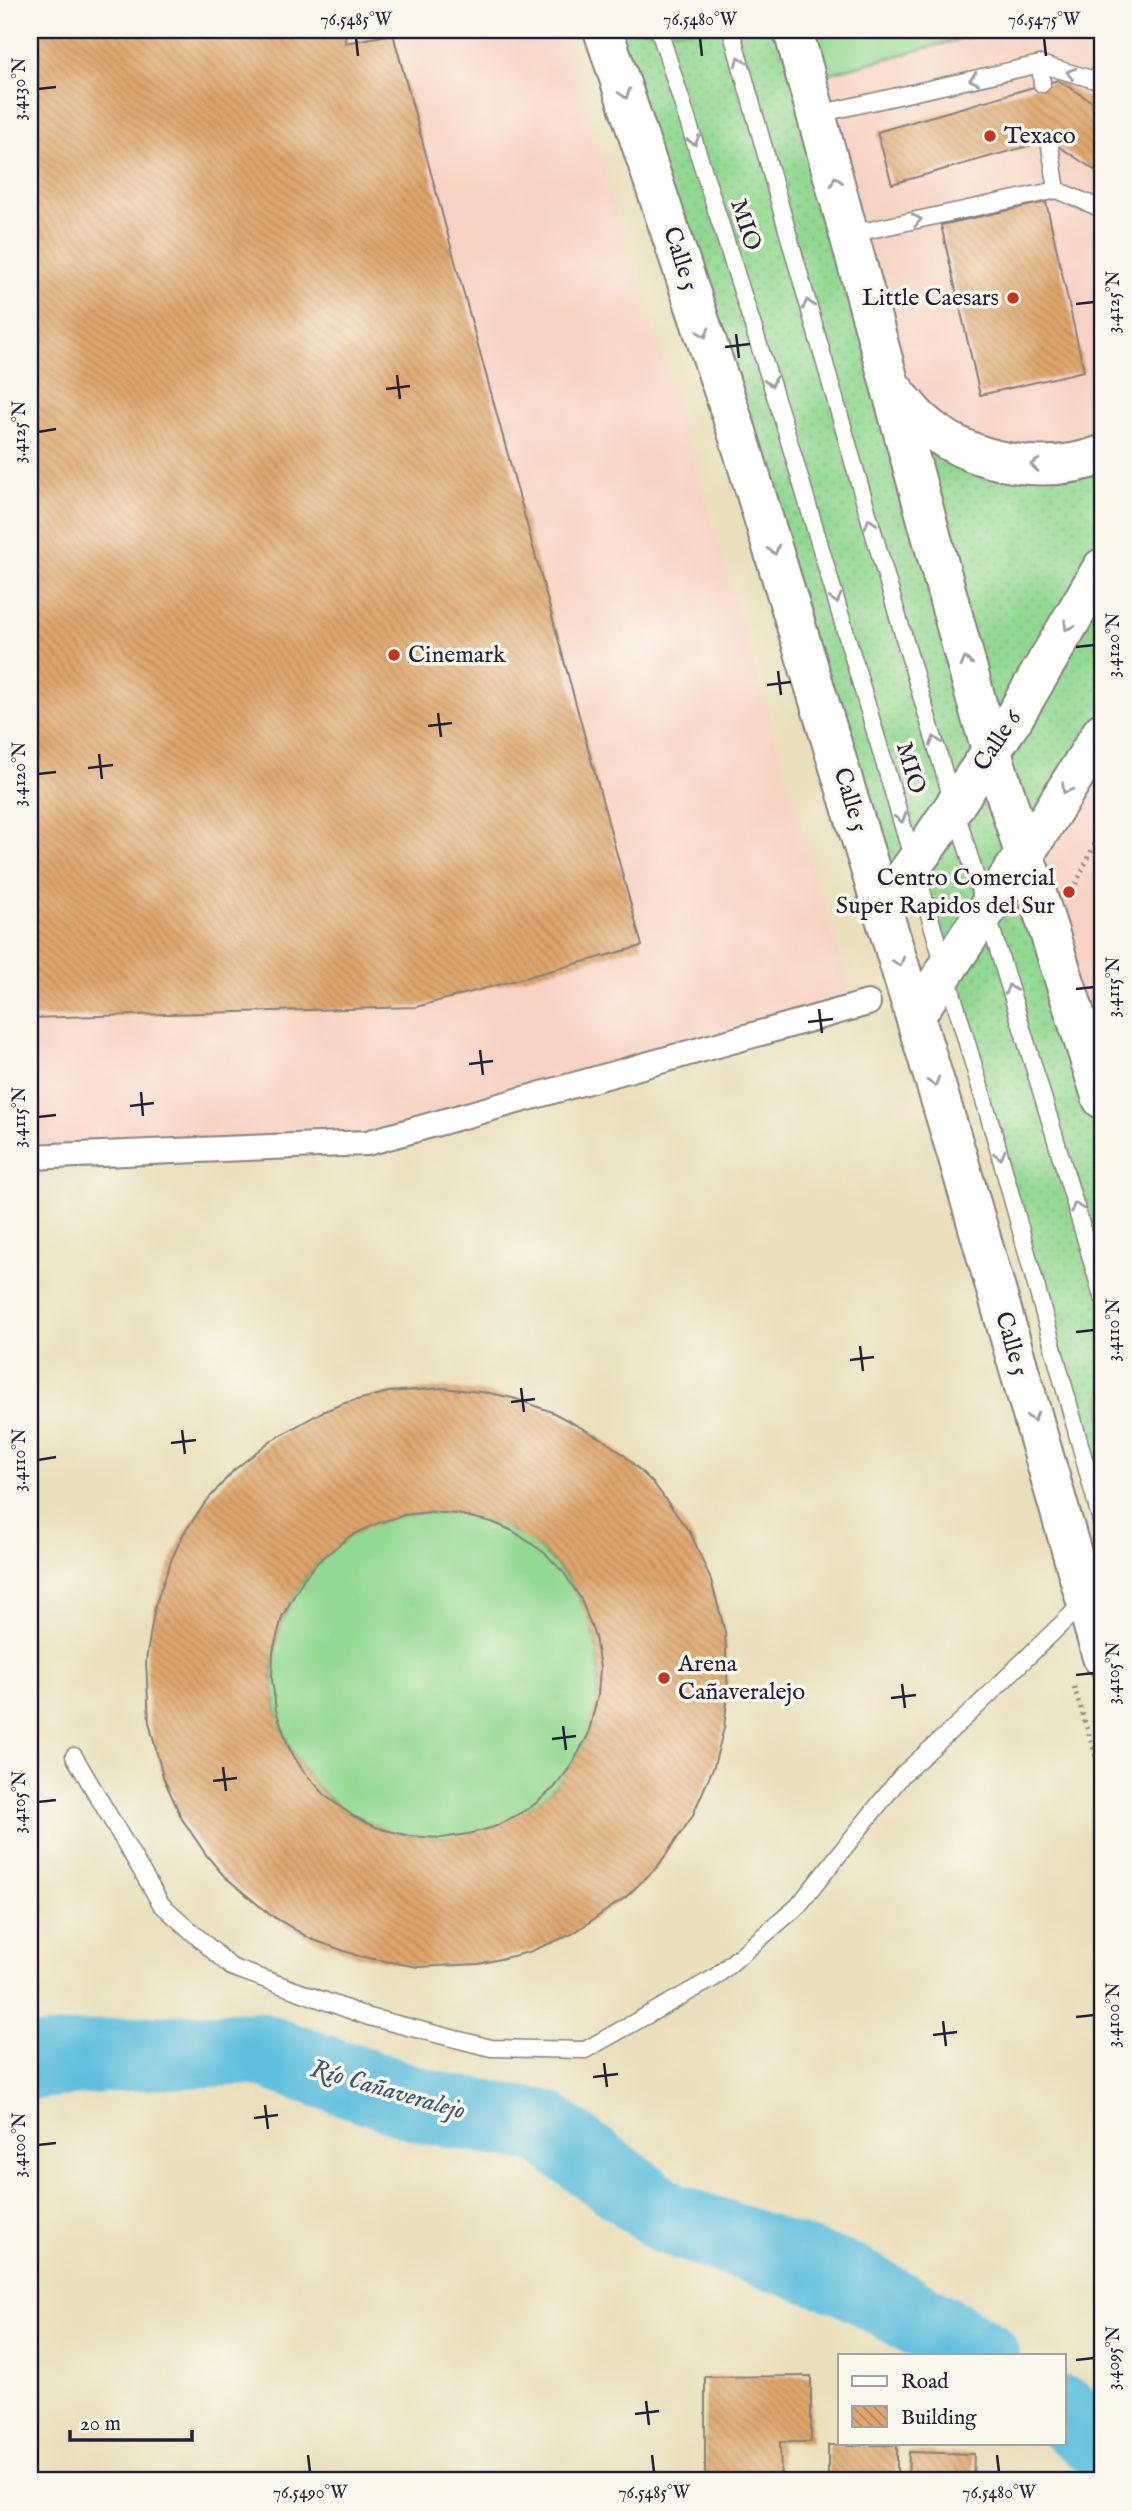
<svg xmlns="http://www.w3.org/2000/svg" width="1132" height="2511" font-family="'IM FELL English',serif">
  <defs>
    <pattern id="grass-dots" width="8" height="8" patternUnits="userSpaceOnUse" patternTransform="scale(1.75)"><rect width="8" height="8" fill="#93d992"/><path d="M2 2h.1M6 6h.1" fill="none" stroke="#7eba7f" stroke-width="1.8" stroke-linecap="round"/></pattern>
    <pattern id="building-back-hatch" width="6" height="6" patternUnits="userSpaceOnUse" patternTransform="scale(1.75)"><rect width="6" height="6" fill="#dea66a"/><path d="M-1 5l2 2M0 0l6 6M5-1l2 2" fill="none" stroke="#b48758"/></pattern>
  </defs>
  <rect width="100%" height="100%" fill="#fbf7ec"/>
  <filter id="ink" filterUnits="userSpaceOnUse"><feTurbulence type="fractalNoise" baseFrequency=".0143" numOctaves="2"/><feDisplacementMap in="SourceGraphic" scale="14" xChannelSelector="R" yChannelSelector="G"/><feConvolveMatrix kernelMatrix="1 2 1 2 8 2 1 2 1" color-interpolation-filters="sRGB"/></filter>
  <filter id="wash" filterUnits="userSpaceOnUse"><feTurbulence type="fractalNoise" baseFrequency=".00686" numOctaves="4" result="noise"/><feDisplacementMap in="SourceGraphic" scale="28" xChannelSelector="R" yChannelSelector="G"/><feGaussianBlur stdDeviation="1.57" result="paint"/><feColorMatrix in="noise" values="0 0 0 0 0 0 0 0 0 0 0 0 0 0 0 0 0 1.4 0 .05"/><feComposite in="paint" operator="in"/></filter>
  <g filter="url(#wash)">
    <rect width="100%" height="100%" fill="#e9dfba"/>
    <g fill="#f6d2c3">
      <path d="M30 30H558L565 47 692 453 854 1006 367 1143 30 1157Z"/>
      <path d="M996 30H1102V455L1039 466 921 420 808 79Z"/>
      <path d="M1102 732V1094L1048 931 1044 825Z"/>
    </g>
    <path fill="url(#grass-dots)" stroke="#5a7e66" stroke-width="2" d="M603 30H793L893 389 955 444 1102 455V732L1024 853 1102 1099V1524L914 865 882 908Z"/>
    <g fill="#93d992" stroke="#5a7e66" stroke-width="2">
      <path d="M793 30H996L808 79Z"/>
      <circle cx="436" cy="1675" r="163"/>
    </g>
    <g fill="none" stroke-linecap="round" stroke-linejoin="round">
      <g stroke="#5fbfdd" stroke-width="74">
        <path d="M30 2063 127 2054 255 2048 428 2107 543 2127 668 2218 849 2280 982 2355"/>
        <path d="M1064 2413 1102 2444"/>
      </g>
    </g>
    <g id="blocks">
      <g fill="url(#building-back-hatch)" fill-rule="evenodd">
        <path d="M30 30H346L345 43 393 34 642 946 416 1007 30 1018Z"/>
        <path d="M1058 80 1102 108V175L1049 140 892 184 877 132Z"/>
        <path d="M1046 202 1084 371 980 395 941 225Z"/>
        <path d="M443 1388 489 1393 513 1398 552 1412 604 1440 624 1455 654 1484 691 1534 711 1580 725 1632 728 1692 724 1728 714 1766 692 1817 658 1866 626 1897 572 1934 529 1952 479 1964 418 1967 358 1956 311 1939 269 1914 224 1876 207 1856 182 1819 163 1777 149 1722 146 1660 155 1606 172 1558 184 1533 205 1503 233 1471 269 1442 322 1412 345 1403 389 1392ZM430 1512 457 1514 492 1522 513 1531 546 1554 564 1573 581 1599 595 1637 600 1668 598 1695 588 1735 571 1766 554 1788 530 1808 494 1827 468 1834 441 1838 409 1836 378 1828 353 1816 328 1798 303 1771 289 1748 276 1710 272 1679 273 1652 282 1617 304 1578 318 1562 350 1536 378 1523 404 1515Z"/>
        <path d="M811 2376V2442H780L781 2481H705V2377Z"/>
        <rect x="828" y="2445" width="69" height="36"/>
        <path d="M909 2452 974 2454 973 2481H908Z"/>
      </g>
    </g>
  </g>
  <g filter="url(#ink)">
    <use href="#blocks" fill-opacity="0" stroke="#86807a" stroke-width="2"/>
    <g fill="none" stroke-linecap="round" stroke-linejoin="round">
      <g stroke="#86807a" stroke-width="19">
        <g id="service">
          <path d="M659 30 784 424 996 1141 1102 1524"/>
          <path d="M731 30C800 277 869 523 943 769 996 945 1051 1119 1102 1296"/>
          <path d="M1040 64 1042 84"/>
          <path d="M818 114 1040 64 1102 82"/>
          <path d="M1049 140 1057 190"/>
          <path d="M851 234 1057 190 1102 209"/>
          <path d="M74 1756 161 1904 231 1967 369 2017 491 2048 585 2050 714 1978 798 1906 903 1774 968 1715 1085 1601"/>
        </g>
      </g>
      <g stroke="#86807a" stroke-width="28">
        <path id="pedestrian" d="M30 1157 367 1143 868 1003"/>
      </g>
      <g stroke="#86807a" stroke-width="42">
        <g id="secondary">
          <path d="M882 908 934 836 1013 719 1102 568"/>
          <path d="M915 1016 1044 825 1102 732"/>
        </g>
      </g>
      <g stroke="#86807a" stroke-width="42">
        <g id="primary">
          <path d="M603 30 739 438 958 1158 1102 1657"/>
          <path d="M793 30 980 714 1102 1099"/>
          <path d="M895 391C903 401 911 411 920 420 967 463 1043 477 1102 455"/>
        </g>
      </g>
      <g stroke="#86807a" stroke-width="4.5" stroke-dasharray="2 5" stroke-linecap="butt">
        <path d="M1076 884 1102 828"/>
        <path d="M1074 1687 1102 1777"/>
      </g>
      <use href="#service" stroke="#fff" stroke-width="16"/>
      <use href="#pedestrian" stroke="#fff" stroke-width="24"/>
      <use href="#secondary" stroke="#fff" stroke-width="38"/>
      <use href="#primary" stroke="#fff" stroke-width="38"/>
    </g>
    <defs><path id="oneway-chevron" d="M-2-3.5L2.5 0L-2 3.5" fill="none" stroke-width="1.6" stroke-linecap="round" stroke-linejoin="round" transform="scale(1.75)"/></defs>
    <g stroke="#9c9ca7">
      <use href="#oneway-chevron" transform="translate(740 61) rotate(-105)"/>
      <use href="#oneway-chevron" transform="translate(1071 73) rotate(-164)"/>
      <use href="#oneway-chevron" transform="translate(974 79) rotate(167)"/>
      <use href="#oneway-chevron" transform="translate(625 94) rotate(72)"/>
      <use href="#oneway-chevron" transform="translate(694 141) rotate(72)"/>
      <use href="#oneway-chevron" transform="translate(836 181) rotate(-105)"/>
      <use href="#oneway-chevron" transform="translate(917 220) rotate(-12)"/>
      <use href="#oneway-chevron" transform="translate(808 304) rotate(-105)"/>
      <use href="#oneway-chevron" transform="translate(704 333) rotate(72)"/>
      <use href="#oneway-chevron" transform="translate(771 382) rotate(72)"/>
      <use href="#oneway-chevron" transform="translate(1035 465) rotate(-176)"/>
      <use href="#oneway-chevron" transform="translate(870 523) rotate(-106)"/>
      <use href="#oneway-chevron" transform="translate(774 550) rotate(73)"/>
      <use href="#oneway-chevron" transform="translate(836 599) rotate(74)"/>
      <use href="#oneway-chevron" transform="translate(1068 626) rotate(121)"/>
      <use href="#oneway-chevron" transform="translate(966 662) rotate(-105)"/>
      <use href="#oneway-chevron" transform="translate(935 741) rotate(-106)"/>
      <use href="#oneway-chevron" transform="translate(1066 789) rotate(122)"/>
      <use href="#oneway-chevron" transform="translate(901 818) rotate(74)"/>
      <use href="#oneway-chevron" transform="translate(899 962) rotate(73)"/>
      <use href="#oneway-chevron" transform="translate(1010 989) rotate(-107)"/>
      <use href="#oneway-chevron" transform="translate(934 1082) rotate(73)"/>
      <use href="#oneway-chevron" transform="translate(1000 1155) rotate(75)"/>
      <use href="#oneway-chevron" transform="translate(1076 1207) rotate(-106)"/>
      <use href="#oneway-chevron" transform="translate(1033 1417) rotate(74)"/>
    </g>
  </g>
  <path fill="none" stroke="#22223b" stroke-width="2.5" d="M356 38 358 56M700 38 702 56M1044 38 1046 56M38 89 56 87M1076 304 1094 302M736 334 739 358M725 347 750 344M397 375 400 399M386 389 410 386M38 432 56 429M1076 647 1094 645M778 671 781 695M767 685 791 682M438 713 441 737M428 726 452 723M99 754 102 779M88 768 113 765M38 774 56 772M1076 989 1094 987M819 1009 822 1033M808 1022 833 1019M480 1050 483 1075M469 1064 493 1061M141 1092 143 1116M130 1106 154 1103M38 1117 56 1115M1076 1332 1094 1330M860 1346 863 1371M850 1360 874 1357M521 1388 524 1412M511 1402 535 1399M182 1430 185 1454M171 1443 196 1440M38 1460 56 1457M1076 1675 1094 1673M902 1684 905 1708M891 1698 916 1695M563 1726 566 1750M552 1739 576 1736M223 1767 226 1791M213 1781 237 1778M38 1802 56 1800M1076 2017 1094 2015M943 2021 946 2046M933 2035 957 2032M604 2063 607 2087M593 2077 618 2074M265 2105 268 2129M254 2118 278 2115M38 2145 56 2143M1076 2360 1094 2358M646 2401 649 2425M635 2414 659 2411M308 2455 310 2472M652 2455 654 2472M997 2455 999 2472"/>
  <g fill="#c8321e" stroke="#fbf7ec" stroke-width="2.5">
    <circle cx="990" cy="136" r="7"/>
    <circle cx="1013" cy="298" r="7"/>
    <circle cx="394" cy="655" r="7"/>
    <circle cx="1069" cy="892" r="7"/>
    <circle cx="664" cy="1678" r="7"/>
  </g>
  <g text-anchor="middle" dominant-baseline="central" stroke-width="7" stroke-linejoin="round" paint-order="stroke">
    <g font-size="24" fill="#22223b" stroke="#fbf7ec" text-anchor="start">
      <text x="1004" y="136">Texaco</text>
      <text x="999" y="298" text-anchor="end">Little Caesars</text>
      <text x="408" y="655">Cinemark</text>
      <text x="1055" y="878" text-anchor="end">Centro Comercial<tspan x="1055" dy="28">Super Rapidos del Sur</tspan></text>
      <text x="678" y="1664">Arena<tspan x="678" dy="28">Cañaveralejo</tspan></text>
    </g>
    <g font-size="24" fill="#22223b" stroke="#fbf7ec">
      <text transform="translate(745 225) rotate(72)">MIO</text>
      <text transform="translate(680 259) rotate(72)">Calle 5</text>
      <text transform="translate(998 741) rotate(-57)">Calle 6</text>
      <text transform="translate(910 768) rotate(74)">MIO</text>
      <text transform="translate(850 800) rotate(73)">Calle 5</text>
      <text transform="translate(1011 1344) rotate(74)">Calle 5</text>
    </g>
    <g font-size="26" font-style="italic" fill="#375974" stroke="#fbf7ec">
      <text transform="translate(388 2090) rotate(16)">Río Cañaveralejo</text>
    </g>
  </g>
  <rect width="1132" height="2511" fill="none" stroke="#fbf7ec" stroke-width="77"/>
  <rect x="838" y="2354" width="228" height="91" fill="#fbf7ec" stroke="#a4a2a5" stroke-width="2"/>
  <rect x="852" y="2376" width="35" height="10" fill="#ffffff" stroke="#a4a2a5" stroke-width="2"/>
  <text x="901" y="2388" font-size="21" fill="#22223b">Road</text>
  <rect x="852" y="2406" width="35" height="21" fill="url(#building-back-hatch)" stroke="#a4a2a5" stroke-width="2"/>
  <text x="901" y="2424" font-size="21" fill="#22223b">Building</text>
  <path d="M70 2430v10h122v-10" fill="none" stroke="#22223b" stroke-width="3.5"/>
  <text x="80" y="2430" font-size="21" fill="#22223b" stroke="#fbf7ec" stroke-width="5" paint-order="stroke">20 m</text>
  <rect x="38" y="38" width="1056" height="2434" fill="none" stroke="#22223b" stroke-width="2.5"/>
  <g font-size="18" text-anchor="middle" fill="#22223b">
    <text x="356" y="25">76.5485°W</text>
    <text x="700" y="25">76.5480°W</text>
    <text x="1044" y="25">76.5475°W</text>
    <text transform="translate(19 89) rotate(-90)" y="6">3.4130°N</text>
    <text transform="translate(1113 302) rotate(-90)" y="6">3.4125°N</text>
    <text transform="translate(19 432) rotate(-90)" y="6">3.4125°N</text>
    <text transform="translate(1113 645) rotate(-90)" y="6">3.4120°N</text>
    <text transform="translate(19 774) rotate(-90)" y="6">3.4120°N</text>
    <text transform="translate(1113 987) rotate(-90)" y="6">3.4115°N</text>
    <text transform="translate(19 1117) rotate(-90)" y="6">3.4115°N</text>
    <text transform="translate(1113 1330) rotate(-90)" y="6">3.4110°N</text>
    <text transform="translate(19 1460) rotate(-90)" y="6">3.4110°N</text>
    <text transform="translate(1113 1673) rotate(-90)" y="6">3.4105°N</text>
    <text transform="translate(19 1802) rotate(-90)" y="6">3.4105°N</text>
    <text transform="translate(1113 2015) rotate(-90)" y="6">3.4100°N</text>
    <text transform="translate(19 2145) rotate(-90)" y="6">3.4100°N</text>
    <text transform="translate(1113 2358) rotate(-90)" y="6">3.4095°N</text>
    <text x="310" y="2498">76.5490°W</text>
    <text x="654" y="2498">76.5485°W</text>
    <text x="999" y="2498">76.5480°W</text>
  </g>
</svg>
